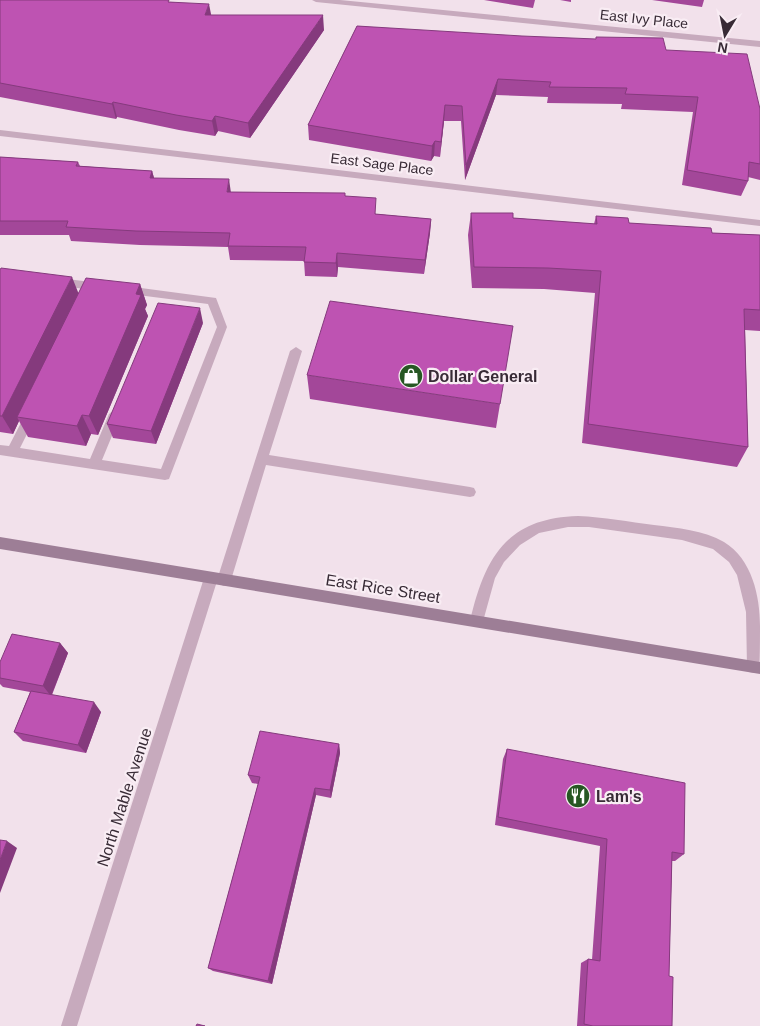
<svg xmlns="http://www.w3.org/2000/svg" width="760" height="1026" font-family="Helvetica,sans-serif">
	<style>
		.lines { fill: none; stroke-linecap: round; stroke-linejoin: round }
		.lane { fill: #c7aabd; fill-rule: evenodd }
		.street { fill: #c7aabd; fill-rule: evenodd }
		.secondary { fill: #9d7e96; fill-rule: evenodd }
		.wall { fill: #a34799 }
		.shaded-wall { fill: #853a7d }
		.building { fill: #be53b2; stroke: #853a7d }
		.labels { text-anchor: middle; stroke-width: 4.5; stroke-linejoin: round; paint-order: stroke }
		.far-street-label { font-size: 14px; fill: #382b36; stroke: #f9edf4 }
		.poi-label { font-size: 16px; font-weight: bold; fill: #382b36; stroke: #f9edf4; text-anchor: start }
		.street-label { font-size: 16px; fill: #382b36; stroke: #f9edf4 }
	</style>
	<rect width="100%" height="100%" fill="#f2e1eb"/>
	<g class="lines">
		<path class="lane" d="M59,278L99,283L104,287L99,291L55,285L54,282Z
			M126,286L216,298L227,327L169,479L165,480L0,455V445L9,446L27,411L31,409L37,414L20,448L90,459L109,414L115,409L121,414L102,460L161,469L217,327L208,304L122,293L121,290L122,287Z
			M296,347L302,351L269,455L470,487L474,488L476,492L474,496L470,497L266,465L231,580L229,584L224,586L219,584L217,580L290,351Z
			M578,516C604,517 629,522 654,525C677,528 704,530 724,542C752,559 760,596 760,626C760,640 760,658 759,672L754,673L749,672L747,667L746,612L737,575L729,562L713,549L682,540L589,527H568L539,533L520,545L504,562L495,578L482,625L477,627L472,625L470,621C485,557 507,518 578,516Z"/>
		<path class="street" d="M312,0H340L760,41V47L316,2Z
			M0,130L760,220V226L0,136Z
			M211,572L216,574L218,578L77,1026H61L204,578L206,574Z"/>
		<path class="secondary" d="M0,537L760,662V674L0,549Z"/>
	</g>
	<path class="wall" d="M0,0L173,2L211,15L324,30L250,138L218,131L215,136L179,130L117,117L116,119L0,97Z
		M484,0H535L533,8Z
		M560,0H571V2Z
		M652,0H704L702,7Z
		M357,26L666,50L760,109V180L748,177V181L741,196L682,185L693,112L621,109L622,104L547,103L548,97L496,95L465,180L461,121H444L440,157L434,156L431,161L309,140L308,125Z
		M0,157L78,162L80,166L152,171L154,178L231,192L346,196L376,214L431,219L430,233L424,274L338,267L337,277L305,276L304,261L230,260L228,247L140,245L71,241L69,235H0Z
		M471,213L513,218L594,224L596,216L629,223L712,233L760,235V331L745,330L748,447L737,467L582,443L595,293L544,289L472,288L468,235Z
		M0,270L78,293L140,284L147,305L145,309L148,316L98,435L91,434L86,446L28,437L19,421L13,434L0,432Z
		M203,323L156,444L113,438L107,424Z
		M307,375L500,404L496,428L310,399Z
		M60,643L68,653L52,695L101,712L86,753L23,741L14,732L30,692L3,687L0,684V662Z
		M339,744L340,753L331,798L316,795L272,984L213,971L208,968L258,784L252,783L248,775Z
		M507,749L684,854L675,861H672L669,976L672,1026H577L581,963L588,959L592,960L600,846L495,825L503,759Z"/>
	<path class="shaded-wall" d="M209,4L212,19L205,15Z
		M323,15L324,30L250,138L248,123Z
		M498,79L496,95L465,180L466,165Z
		M113,102L117,117L116,119L112,104Z
		M445,105L444,121L440,157L441,142Z
		M215,116L218,131L215,136L212,121Z
		M435,141L434,156L431,161L432,146Z
		M152,171L156,185L150,178Z
		M229,179L231,193L227,192Z
		M431,219L430,233L424,274L425,260Z
		M337,253L338,267L337,277L336,263Z
		M72,277L80,297L17,417L19,421L13,434L2,416Z
		M140,284L147,305L145,309L148,316L98,435L89,416Z
		M200,308L203,323L156,444L151,431Z
		M82,415L91,434L86,446L77,426Z
		M60,643L68,653L51,696L43,686Z
		M94,702L101,712L86,753L78,745Z
		M339,744L340,753L331,798L330,790Z
		M315,788L316,795L272,984L268,981Z
		M7,841L17,848L0,893V860Z"/>
	<path class="building" d="M0,0H169L168,2L209,4L205,15H323L248,123L215,116L212,121L176,115L113,102L112,104L0,83Z
		M357,26L522,36L596,39V37L663,38L666,50L747,54L760,109V164L749,162L748,181L687,170L698,97L625,94L627,88L549,87L551,82L498,79L466,165L462,106L445,105L441,142L435,141L432,146L308,125Z
		M0,157L78,162L76,166L152,171L150,178L229,179L227,192L345,193V196L376,198L375,214L431,219L425,260L337,253L336,263L304,262L306,247L228,246L230,233L136,231L66,227L68,221H0Z
		M471,213H513V218L597,224L596,216L628,218L629,223L711,228L712,233L760,235V310L744,309L748,447L588,424L601,271L548,268L474,267Z
		M1,268L72,277L2,416H0V270Z
		M86,278L140,284L136,294L141,295L89,416L82,415L77,426L17,417Z
		M330,301L513,326L500,404L307,375Z
		M158,303L200,308L151,431L107,424Z
		M12,634L60,643L43,686L0,678V662Z
		M31,691L94,702L78,745L14,732Z
		M260,731L339,744L330,790L315,788L268,981L208,968L260,777L248,775Z
		M507,749L685,783L684,854L672,852L669,976L673,977L672,1026H593L584,1024L588,959L600,961L607,839L498,817Z
		M0,840L7,841L0,860Z
		M197,1024L205,1026H196Z"/>
	<defs>
		<g id="shop-disc" transform="scale(1.25)"><circle r="9.5" fill="#265723" stroke="#f9edf4"/><path d="M-5-2.5h2.3a2.7 3.5 0 0 1 5.4 0H5L5.5 6h-11ZM-1.5-2.5h3a1.5 2.3 0 0 0-3 0Z" fill="#fff"/></g>
		<g id="restaurant-disc" transform="scale(1.25)"><circle r="9.5" fill="#265723" stroke="#f9edf4"/><path d="M-5-6h1v4h1v-4h1v4h1v-4h1v5L-1.5 .5V6h-2V.5L-5-1ZM5-6V6H3V1.5H1.5Q1.5-4 5-6Z" fill="#fff"/></g>
	</defs>
	<g fill-rule="evenodd">
		<use href="#shop-disc" x="411" y="376"/>
		<use href="#restaurant-disc" x="578" y="796"/>
	</g>
	<g class="labels">
		<g class="far-street-label">
			<text transform="translate(644 19) rotate(6)" y="5">East Ivy Place</text>
			<text transform="translate(382 164) rotate(7)" y="5">East Sage Place</text>
		</g>
		<g class="poi-label">
			<text x="428" y="382">Dollar General</text>
			<text x="596" y="802">Lam's</text>
		</g>
		<g class="street-label">
			<text transform="translate(383 588) rotate(9)" y="6">East Rice Street</text>
			<text transform="translate(124 797) rotate(-72)" y="6">North Mable Avenue</text>
		</g>
	</g>
	<g transform="translate(725 35) rotate(190)" stroke="#f9edf4" stroke-width="4" paint-order="stroke">
	<path d="M0-4L9 19L0 12L-9 19Z" fill="#382b36"/>
	<text y="-8" font-size="14" font-weight="bold" text-anchor="middle" fill="#382b36">N</text>
	</g>
</svg>
